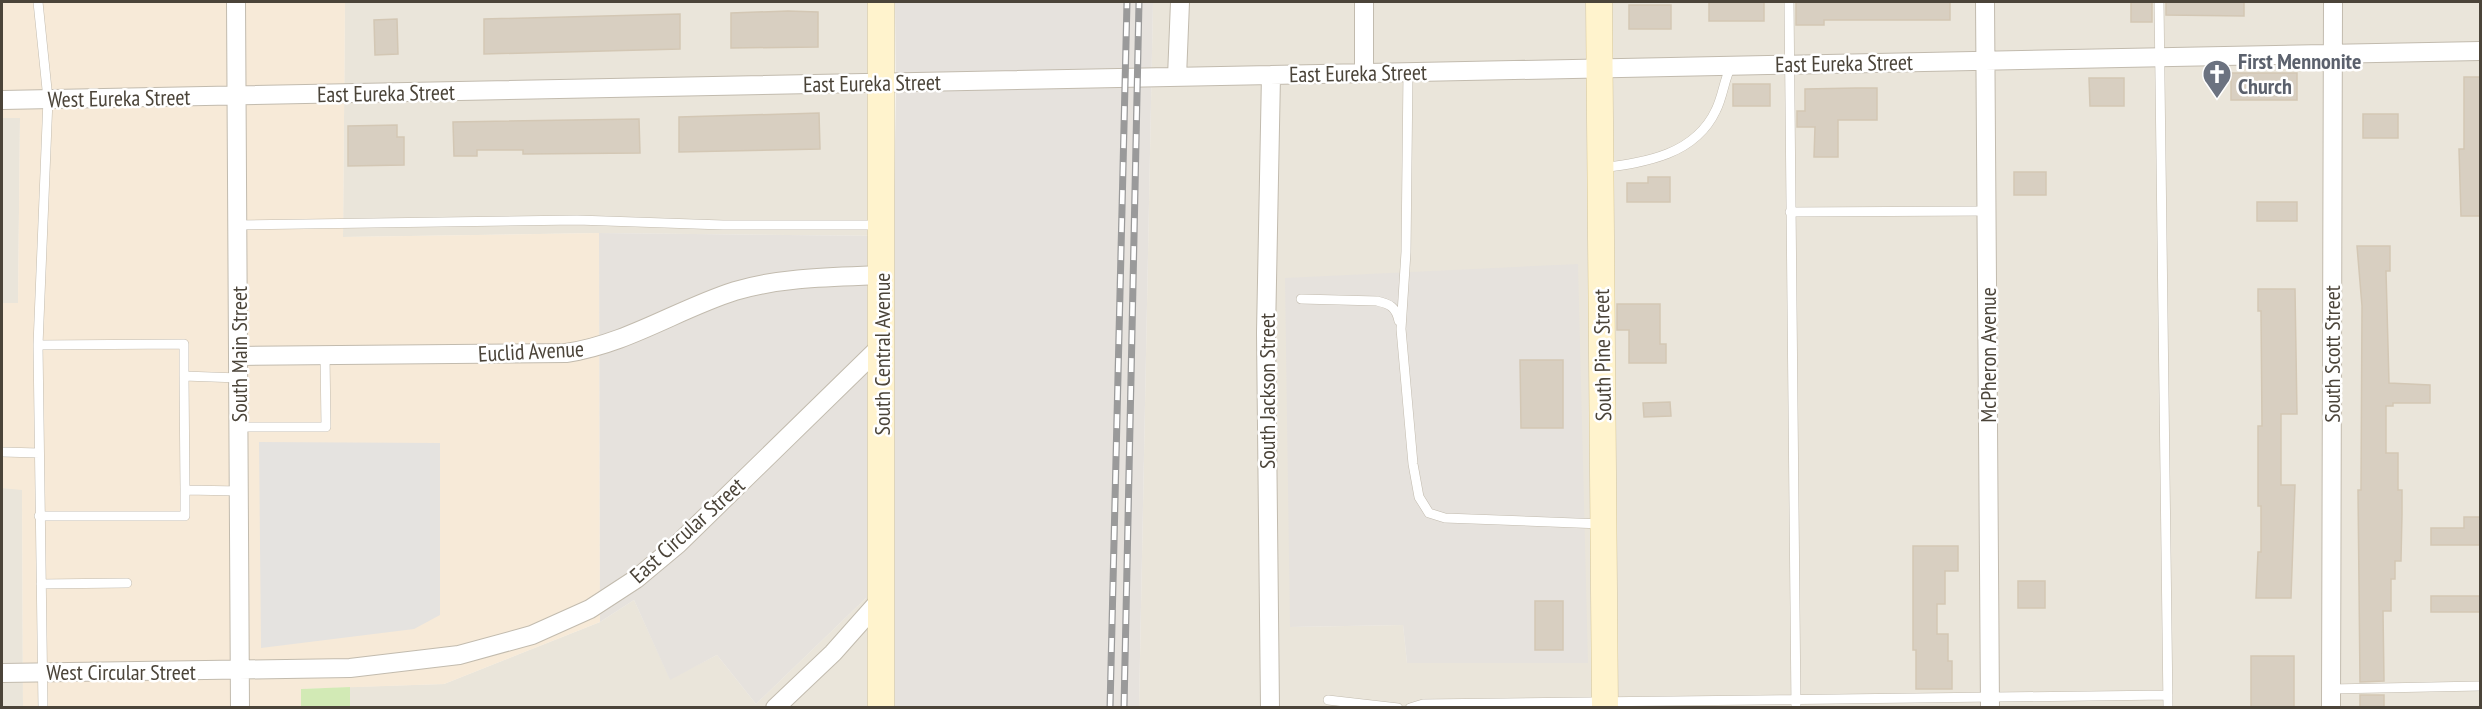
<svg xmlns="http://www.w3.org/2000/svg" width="2482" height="709" font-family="'PT Sans Narrow',sans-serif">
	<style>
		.residential { fill: #eae5da; fill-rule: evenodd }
		.commercial { fill: #f7ead8 }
		.industrial { fill: #e6e2dd }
		.green { fill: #d2eab5 }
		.parking { fill: #e5e3e0 }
		.building { fill: #d8cfc1; stroke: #d3c7b4; stroke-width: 1.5 }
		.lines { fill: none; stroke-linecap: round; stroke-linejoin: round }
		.lane-casing { stroke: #c2bbae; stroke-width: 10 }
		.street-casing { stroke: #c2bbae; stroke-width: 20 }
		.secondary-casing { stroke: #d6c79b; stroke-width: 27 }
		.lane { stroke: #fff; stroke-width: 9 }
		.street { stroke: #fff; stroke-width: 18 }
		.secondary { stroke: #fff3cd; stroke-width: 26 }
		.rail-casing { stroke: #9a9a9a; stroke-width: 7 }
		.rail { stroke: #fff; stroke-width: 4.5; stroke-dasharray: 14; stroke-linecap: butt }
		.labels { text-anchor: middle; stroke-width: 5; stroke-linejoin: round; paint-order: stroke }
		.worship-label { font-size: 22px; font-weight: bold; fill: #5b616d; stroke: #fff; text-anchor: start }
		.street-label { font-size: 22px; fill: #4b4439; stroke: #fff }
	</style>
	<rect width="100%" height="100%" fill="#f6f3ec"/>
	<path class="residential" d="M345,2H895L893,236L599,233L343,237Z
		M1153,2H2480V707L1139,708ZM1578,264L1407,663L1403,625L1290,627Z
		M2,118H20L18,303H2Z
		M2,488L22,489L23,707H2Z
		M867,597L870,707L350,708V687L444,684L600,622L634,600L670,679L717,655L756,704Z"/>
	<path class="commercial" d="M2,2H345L343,237L599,233L600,622L444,684L301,689V707H23L22,490L2,488V303H18L20,118H2Z"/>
	<path class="industrial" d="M895,2H1153L1139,707H870L866,598L756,704L717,655L670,680L634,600L600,622L599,233L893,236L896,95Z
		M1578,264L1588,663H1407L1403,625L1290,627L1285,278Z"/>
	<path class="green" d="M350,687V707H301V689Z"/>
	<path class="parking" d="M259,442L440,443V615L414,629L261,648Z"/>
	<path class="building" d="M1709,2H1764V21H1709Z
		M1796,2H1950V20H1824V25H1796Z
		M2131,2H2152V22H2131Z
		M2166,2H2244V16L2166,15Z
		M1629,5H1671V29H1629Z
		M788,11L818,12V47L731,48V13Z
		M680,14V49L484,54V19Z
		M397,19L398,54L375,55L374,20Z
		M2231,73H2297V100H2231Z
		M2464,77H2481V216H2461L2459,149H2464Z
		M2089,78H2124V106H2090Z
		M1733,84H1770V106H1733Z
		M1857,88H1877V120H1838V157H1814L1815,127H1797V111H1805V89Z
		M819,113L820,149L679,152V117Z
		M2363,114H2398V138H2363Z
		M639,119L640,153L523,154V150H477V156H454L453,122Z
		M397,125V137H404V165L348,166V126Z
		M2014,172H2046V195H2014Z
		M1648,177H1670V202H1627V183H1648Z
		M2257,202H2297V221H2257Z
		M2357,246H2390V271H2386L2389,383L2430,385V403H2393V406H2386V453H2398V490H2402V514L2401,561H2395V579H2391V611H2383L2384,681L2360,682L2358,490H2361L2362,306Z
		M2258,289H2295L2297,414H2281V485H2295L2291,598H2256L2258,552H2261V506H2258V426H2262L2261,311H2258Z
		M1617,304H1660V344H1666V363H1629V330H1617Z
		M1520,360H1563V428H1521Z
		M1670,402L1671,416L1644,417L1643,403Z
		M2464,517H2481V545H2431V528H2464Z
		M1913,546H1958V571H1945V604H1937V634H1948V661H1952V689H1916V650H1913Z
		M2018,581H2045V608H2018Z
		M2431,596H2481V612H2431Z
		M1535,601H1563V650H1535Z
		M2251,656H2294V708H2251Z
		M2360,695H2384V708H2360Z"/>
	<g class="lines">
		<g class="lane-casing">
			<path id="lane" d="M38,2L48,99L38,345L43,708
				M1789,2L1796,708
				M2159,2L2168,708
				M1408,72L1406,252L1401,329L1413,464L1419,497L1429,513L1445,518L1602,524
				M1602,168C1646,162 1695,155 1716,110C1723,96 1724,80 1731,66
				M1790,212L1987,211
				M237,225L577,220L723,225H880
				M1301,299L1377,301C1390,304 1396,307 1399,321
				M38,345L184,344V376
				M239,378L184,376L185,490L240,491
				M239,427H326L325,355
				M2,452L39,453
				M39,516H185V490
				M41,584L127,583
				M2331,689L2480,686
				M1328,700L1398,708
				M1410,708L1423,704L2168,695"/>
		</g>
		<g class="street-casing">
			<path id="street" d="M236,2L240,708
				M1985,2L1990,708
				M1364,73V2
				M1177,77L1180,2
				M2,100L2480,51
				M239,356L566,353C627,344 678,309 735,291C782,277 833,277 882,275
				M2,673L350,668L459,655L532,635L590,609L636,579L678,544L882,345
				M775,708L833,653L881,599
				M1270,708L1266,333L1271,75
				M2331,708L2333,2"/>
		</g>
		<g class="secondary-casing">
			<path id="secondary" d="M881,2V708
				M1599,2L1605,708"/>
		</g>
		<use href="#lane" class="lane"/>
		<use href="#street" class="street"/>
		<use href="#secondary" class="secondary"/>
		<g class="rail-casing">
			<path id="rail" d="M1110,708L1127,2
				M1124,708L1139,2"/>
		</g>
		<use href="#rail" class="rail"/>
	</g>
	<defs>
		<g id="church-pin" transform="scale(1.5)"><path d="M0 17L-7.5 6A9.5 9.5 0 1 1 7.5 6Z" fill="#6b7280" stroke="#fff"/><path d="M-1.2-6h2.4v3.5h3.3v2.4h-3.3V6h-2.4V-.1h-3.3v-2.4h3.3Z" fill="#fff"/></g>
	</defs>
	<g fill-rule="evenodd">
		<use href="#church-pin" x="2217" y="74"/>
	</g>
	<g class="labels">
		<g class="worship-label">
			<text x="2238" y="69">First Mennonite<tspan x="2238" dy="25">Church</tspan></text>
		</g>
		<g class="street-label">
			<text transform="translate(1844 63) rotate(-1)" y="8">East Eureka Street</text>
			<text transform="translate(1358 73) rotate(-1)" y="8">East Eureka Street</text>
			<text transform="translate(872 83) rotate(-1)" y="8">East Eureka Street</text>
			<text transform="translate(386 93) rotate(-1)" y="8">East Eureka Street</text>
			<text transform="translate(119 98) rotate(-1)" y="8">West Eureka Street</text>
			<text transform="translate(531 351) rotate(-3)" y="8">Euclid Avenue</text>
			<text transform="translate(239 354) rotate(-90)" y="8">South Main Street</text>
			<text transform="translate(882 354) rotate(-90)" y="8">South Central Avenue</text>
			<text transform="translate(2332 354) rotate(-90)" y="8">South Scott Street</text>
			<text transform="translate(1602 355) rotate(-91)" y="8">South Pine Street</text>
			<text transform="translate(1988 355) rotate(-90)" y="8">McPheron Avenue</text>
			<text transform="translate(1267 391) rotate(-90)" y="8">South Jackson Street</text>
			<text transform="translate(687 530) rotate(-42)" y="8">East Circular Street</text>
			<text x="121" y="680">West Circular Street</text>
		</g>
	</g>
	<rect width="2482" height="709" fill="none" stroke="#4b4439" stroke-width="6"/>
</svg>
